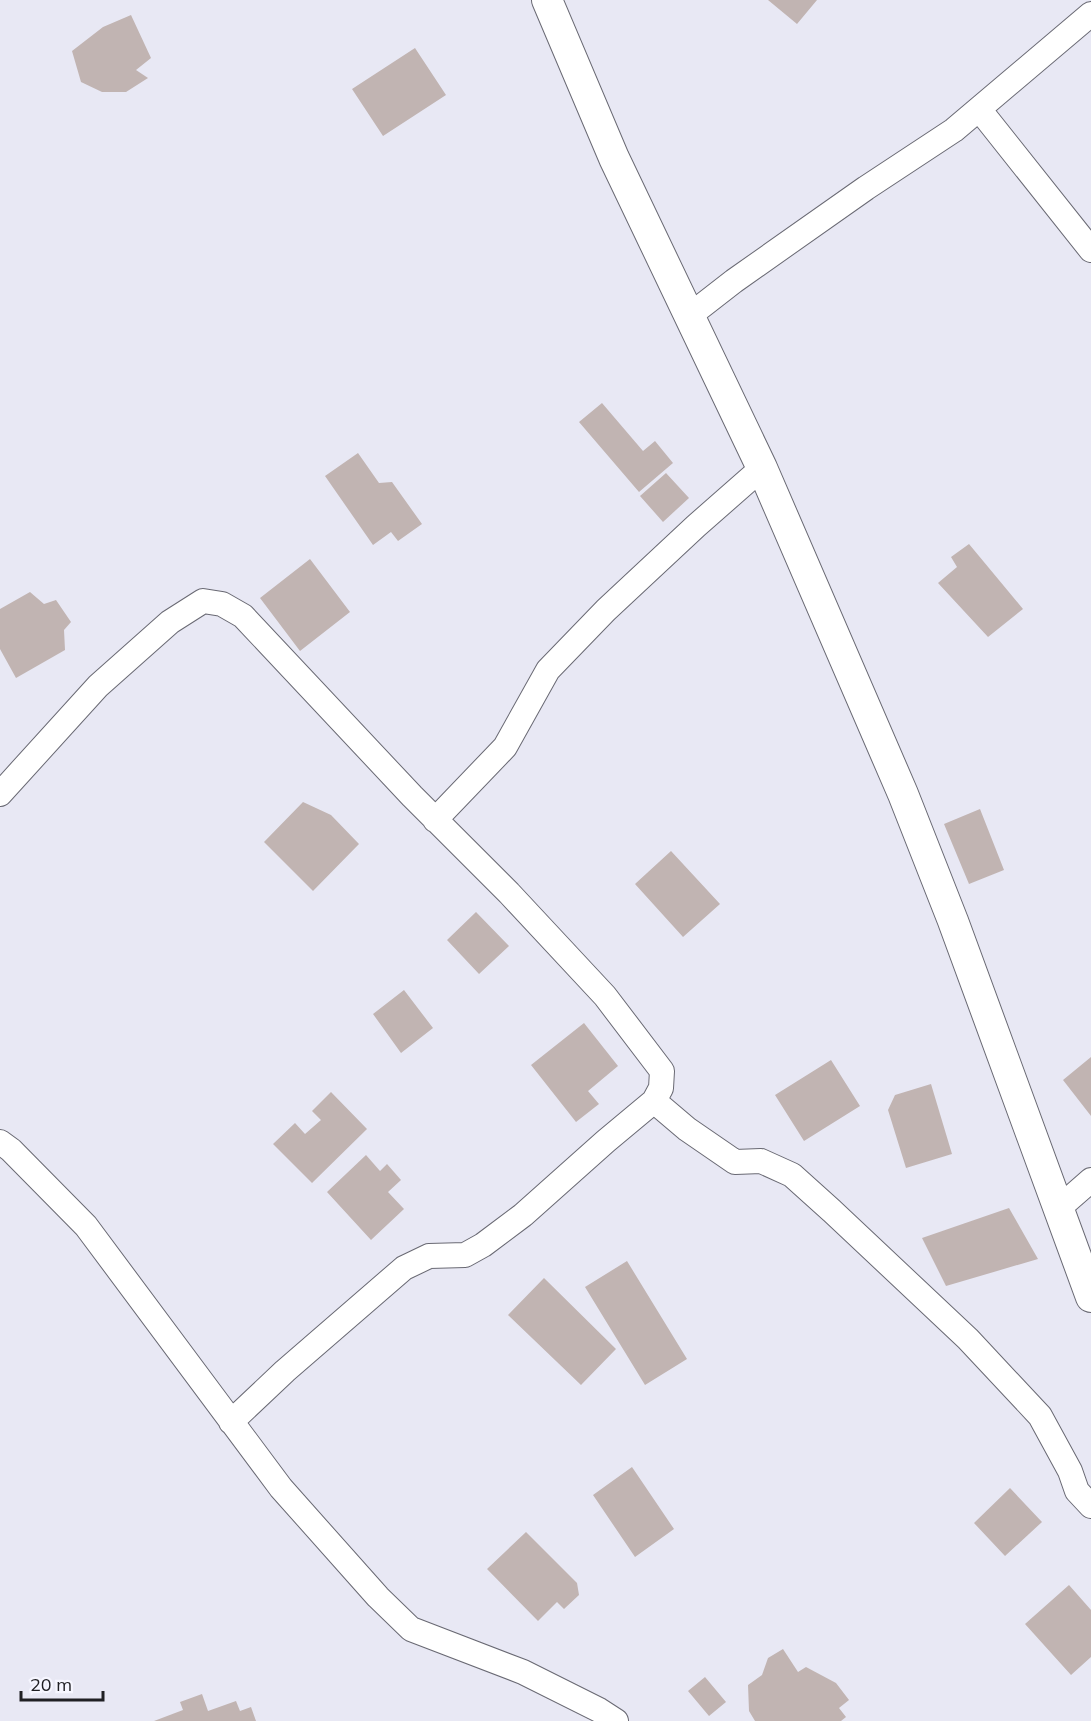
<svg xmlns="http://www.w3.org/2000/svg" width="1091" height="1721" font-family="Mulish,sans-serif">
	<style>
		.building { fill: #c1b4b2 }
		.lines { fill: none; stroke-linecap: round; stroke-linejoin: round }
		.minor-casing { stroke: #696973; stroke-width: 26 }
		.tertiary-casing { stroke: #696973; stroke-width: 32 }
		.minor { stroke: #fff; stroke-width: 24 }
		.tertiary { stroke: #fff; stroke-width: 30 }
	</style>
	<rect width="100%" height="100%" fill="#e8e8f4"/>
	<path class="building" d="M768,0H817L797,24Z
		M131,15L151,58L136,70L148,78L126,92H102L81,82L72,51L103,27Z
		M415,48L446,95L383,136L352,89Z
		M602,403L643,451L655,441L673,463L639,492L579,422Z
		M358,453L379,483L392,482L422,524L398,541L391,532L373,545L325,476Z
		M666,473L689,498L663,522L640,496Z
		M969,544L1023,609L988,637L938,583L957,567L951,557Z
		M310,559L350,612L300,651L260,598Z
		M30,592L44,604L56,600L71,622L64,630L65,650L16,678L0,649V609Z
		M303,802L331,815L359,844L313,891L264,842Z
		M980,809L1004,870L969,884L944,824Z
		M671,851L720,904L683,937L635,884Z
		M476,912L509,946L479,974L447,940Z
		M404,990L433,1028L401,1053L373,1014Z
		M584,1023L618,1066L588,1091L599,1104L576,1122L531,1065Z
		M1091,1057V1116L1063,1080Z
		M831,1060L860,1106L804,1141L775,1095Z
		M931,1084L952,1154L906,1168L888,1110L895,1095Z
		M331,1092L367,1129L312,1183L273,1144L295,1123L305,1134L321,1120L312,1111Z
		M366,1155L380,1171L387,1164L401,1180L388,1192L404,1209L371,1240L327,1192Z
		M1009,1208L1038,1259L946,1286L922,1238Z
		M627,1261L687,1359L645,1385L585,1287Z
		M544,1278L616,1349L581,1385L508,1315Z
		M632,1467L674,1529L635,1557L593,1495Z
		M1010,1488L1042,1522L1005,1556L974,1523Z
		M526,1532L577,1583L579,1595L564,1609L557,1602L538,1621L487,1569Z
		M1069,1585L1091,1610V1657L1071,1675L1025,1624Z
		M783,1649L798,1672L806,1667L836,1683L849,1700L839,1708L846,1717L841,1721H755L749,1711L748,1685L762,1675L768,1658Z
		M705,1677L726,1702L709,1716L688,1691Z
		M202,1694L208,1711L236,1701L240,1711L251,1707L256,1721H154L183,1710L180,1702Z"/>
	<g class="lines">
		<g class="minor-casing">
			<path id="minor" d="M979,109L1091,250
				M689,316L734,281L866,188L954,130L1091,14
				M0,794L98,686L170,622L203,601L222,604L243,616L412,796L509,893L605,996L662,1071L661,1088L654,1101L606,1141L523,1215L483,1245L465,1255L429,1256L404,1268L285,1371L231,1422
				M435,820L505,747L548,670L606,610L696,526L762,468
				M654,1101L687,1129L735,1162L761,1161L792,1175L832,1211L968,1339L1040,1416L1070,1471L1077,1491L1091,1506
				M0,1142L11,1150L86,1226L281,1488L378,1597L411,1629L523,1672L599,1710L616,1721
				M1059,1208L1091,1180"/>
		</g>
		<g class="tertiary-casing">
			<path id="tertiary" d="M547,0L614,158L762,468L903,794L953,921L1091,1297"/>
		</g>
		<use href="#minor" class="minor"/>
		<use href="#tertiary" class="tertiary"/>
	</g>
	<path d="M21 1691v9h82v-9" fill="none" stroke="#1f1f23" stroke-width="3"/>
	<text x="30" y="1691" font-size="18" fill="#1f1f23" stroke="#f6f6ff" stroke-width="4.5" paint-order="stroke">20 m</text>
</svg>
